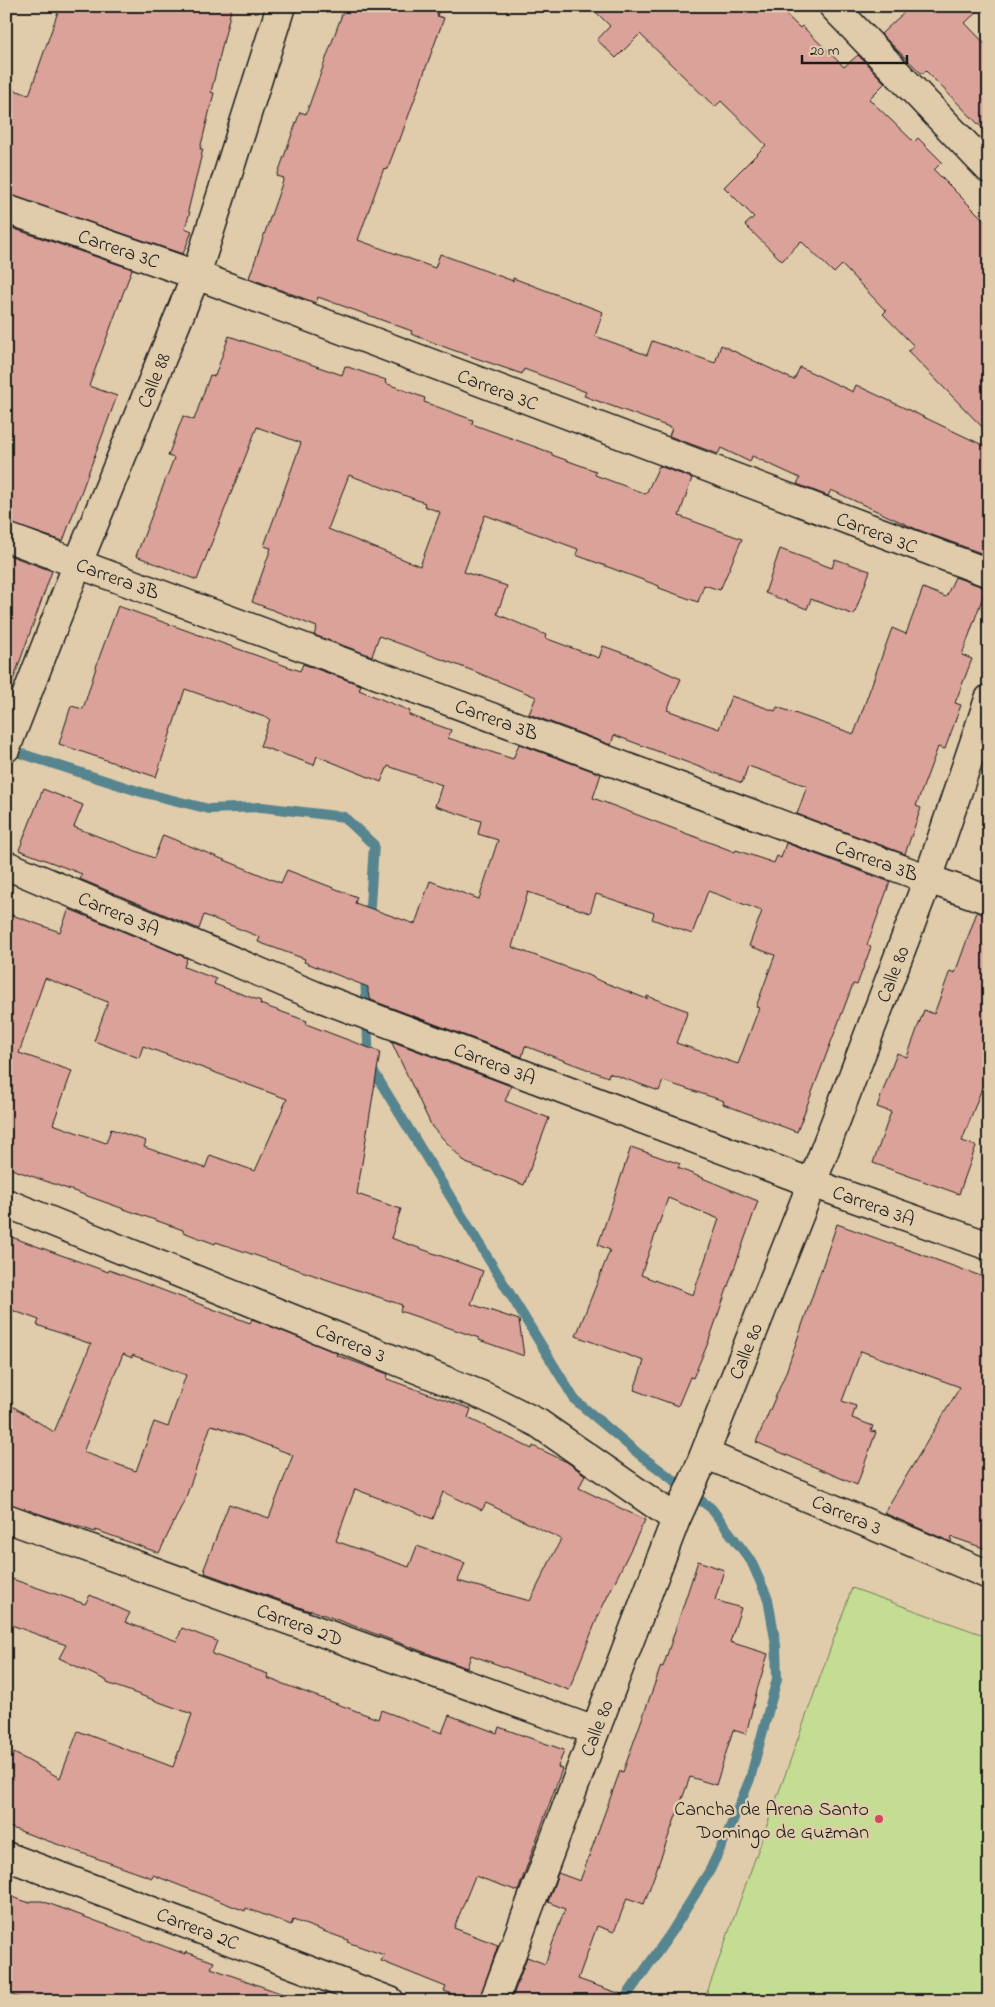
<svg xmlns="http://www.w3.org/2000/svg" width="995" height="2007" font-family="'Indie Flower',sans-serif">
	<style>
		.green { fill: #c4dd93; stroke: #707c58 }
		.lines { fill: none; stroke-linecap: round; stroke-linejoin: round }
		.stream { stroke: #57858f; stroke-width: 10 }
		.building { fill: #dba29a; stroke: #1c1c1c; fill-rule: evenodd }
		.street-casing { stroke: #1c1c1c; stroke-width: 31 }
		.street { stroke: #e0ccab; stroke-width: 28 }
		.poi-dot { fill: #d1495b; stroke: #e0ccab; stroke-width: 2 }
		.labels { text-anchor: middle; stroke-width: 5; stroke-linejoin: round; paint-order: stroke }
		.street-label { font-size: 20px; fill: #1c1c1c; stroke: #e0ccab }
		.poi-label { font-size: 20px; fill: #1c1c1c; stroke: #e0ccab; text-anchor: end }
	</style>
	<rect width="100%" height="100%" fill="#e0ccab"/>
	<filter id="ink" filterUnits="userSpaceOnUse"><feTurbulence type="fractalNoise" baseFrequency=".02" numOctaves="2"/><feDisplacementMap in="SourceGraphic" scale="10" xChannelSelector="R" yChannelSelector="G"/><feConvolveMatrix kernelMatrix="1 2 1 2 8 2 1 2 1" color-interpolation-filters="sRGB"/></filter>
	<g filter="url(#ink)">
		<path class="green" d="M852,1588L989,1637V2001H704Z"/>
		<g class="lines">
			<path class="stream" d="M7,749L141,792L209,809L262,807L344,817L374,845L369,920
				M365,974L369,1064L575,1400L640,1455L711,1508L751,1561L768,1599L776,1645L777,1679L750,1779L729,1830L710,1870L671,1933L623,2001"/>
		</g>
		<path class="building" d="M60,6H232L211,92L214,93L200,149H203L188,211L190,212L185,228L192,231L183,254L6,194V87L29,95Z
			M345,6H440L437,16L444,18L399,142L398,141L387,170L384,168L358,240L435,268L440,254L513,281V278L603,312L595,336L647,355L652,341L715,363L721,345L794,380L800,367L853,392L856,385L989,448V556L916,529L831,490L828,496L797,484L800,478L752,456L750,462L721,448L718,454L669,436L672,428L584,396L586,392L524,369L522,374L450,349L411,334L412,331L318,297L316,303L249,278L284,178L277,176L300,112L306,114Z
			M590,6H777L800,28L802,26L844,67L858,55L885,83L869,99L914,142L918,138L942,162L934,170L989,225V434L908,351L914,346L883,314L886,311L842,265L834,273L801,241L782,261L745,225L754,217L724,187L766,145L721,101L715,107L640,34L616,58L597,40L610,26Z
			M911,6H983L965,23L989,48V135L926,71L922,74L881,34Z
			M6,226L132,269L89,386L117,396L63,541L6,522Z
			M229,336L342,375L345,366L386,380L385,383L425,398L424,402L473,420L472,424L552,453V455L596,471L595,475L646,494L659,466L692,478L679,516L742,539L720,590L704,585L698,602L659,588V586L576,555L578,549L485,515L464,572L507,586L497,614L546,635L545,638L599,658L603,646L634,657V658L681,679L667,710L719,729L731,696L775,711L777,707L854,734L892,628L906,634L923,588L946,597L955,577L986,588L962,655L972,659L955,703L961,705L945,749L938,747L916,806L921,808L905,854L797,814L807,786L748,766L742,783L614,735L611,745L529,714L536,697L476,672L379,636L372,656L314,635L317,627L252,602L271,548L264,546L301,443L257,427L197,580L136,556L174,458L168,456L183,416L194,420L210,375L215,376ZM349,475L425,503L424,506L440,512L420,566L328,529Z
			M780,549L832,568L835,559L870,571L854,615L811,599L807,609L765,593Z
			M6,554L52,571L10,689L6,688Z
			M118,606L300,671L303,664L361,685L359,690L410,711L409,715L451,730L448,738L513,759L519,744L601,774L593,798L735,852L736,850L774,863L777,856L781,858L786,843L890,882L867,945L871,947L857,985L853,984L797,1132L723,1104L724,1101L663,1081L659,1091L609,1073L608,1077L525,1046L522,1057L371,1000L368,993V987L304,962L305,959L258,942L260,937L204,915L199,929L80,879L82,874L19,850L43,789L83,805L74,827L154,858L163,835L281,883L287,870L357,897L355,903L415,924L430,881L479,899L498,840L478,834L481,821L435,806L442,785L388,766L381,782L317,756L314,765L260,746L270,719L185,689L156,777L59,744L71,706L83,709L99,658ZM708,891L762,911L749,946L775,955L756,1007L759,1008L738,1064L676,1043L688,1011L647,996V999L593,978V977L512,947L528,892L590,913L596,894L654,913L652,919L692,934Z
			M69,909L187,958L184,967L216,979L214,984L261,1001L260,1004L307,1021L306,1024L380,1052L357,1194L401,1209L391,1238L483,1271L471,1304L519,1320L524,1356L479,1340V1338L400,1311L402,1305L216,1242L215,1244L183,1232V1230L6,1167V932L12,915L60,932ZM45,978L108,1002L94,1041L139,1058L143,1046L287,1099L255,1171L210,1155L205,1168L144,1147L146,1141L111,1129L106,1143L53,1124L72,1071L19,1053Z
			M977,912L989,915V1069L962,1141L976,1146L959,1194L873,1163L891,1112L877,1107L897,1053L907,1057L924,1010L934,1014L950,971L955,973Z
			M391,1041L511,1086L505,1101L549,1118L524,1185L466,1163L432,1127Z
			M631,1147L680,1164L678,1168L758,1201L708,1343L693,1378L690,1377L678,1406L634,1390L644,1361L576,1336L610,1250L598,1245ZM668,1198L719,1219L693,1295L641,1275Z
			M837,1224L989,1279V1550L952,1537L951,1542L884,1513L960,1387L861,1351L842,1401L856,1406L852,1418L873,1426L871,1431L876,1432L857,1485L756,1442L785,1375Z
			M6,1235L108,1272L109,1270L250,1323L252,1319L337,1353L336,1355L388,1374L387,1379L471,1409L468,1418L532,1449L533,1446L567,1462L585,1475L579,1488L645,1520L598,1616L569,1690L471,1655L467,1668L459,1665L311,1610L310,1611L205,1573L206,1570L204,1569L229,1504L269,1518L293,1455L219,1427L211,1425L186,1497L159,1553L96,1530L95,1532L6,1503V1402L54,1432L91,1344L37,1325L39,1320L6,1308ZM123,1354L132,1358V1355L186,1375L168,1427L154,1422L136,1471L83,1452ZM355,1489L433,1519L443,1492L482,1510L486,1503L561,1539L530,1601L458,1581L465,1563L417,1546L409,1567L336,1541Z
			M698,1561L724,1570L715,1600L741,1608L730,1642L768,1654L757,1690L746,1734L733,1730L716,1785L690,1777L644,1904L627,1898L614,1932L597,1926L578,1979L629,1997L628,2001H511L527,1957L545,1964L565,1909L548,1902L558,1873L580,1881L620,1771L623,1772L661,1666L663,1667Z
			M6,1577L85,1604L90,1595L130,1613L125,1622L177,1641L182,1628L217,1641L212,1654L268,1674L267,1678L378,1719L381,1710L442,1733L449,1715L497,1733L499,1727L564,1750L558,1767L562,1769L518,1891L475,1876L454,1928L498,1945L479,2001H470L444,1991L446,1987L381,1961L384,1955L347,1942L348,1940L293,1920L291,1925L246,1908L245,1911L153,1875L152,1878L6,1826V1769L14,1753L60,1778L78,1731L173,1767L192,1714L107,1683V1681L59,1658L66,1645L6,1623Z
			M6,1895L30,1903V1901H42L185,1954L186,1952L214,1962L211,1968L291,1997L290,2001H29L6,1993Z"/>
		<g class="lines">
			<g class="street-casing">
				<path id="street" d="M833,6L989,169
					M6,209L196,275L989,573
					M6,537L928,879L989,900
					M6,748L78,563L196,275L281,6
					M6,865L316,996L812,1183L989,1246
					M6,1203L486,1397L538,1423L676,1519
					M705,1454L989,1575
					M6,1518L595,1731
					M6,1856L390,2001
					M494,2001L595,1731L676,1519L697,1473L812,1183L928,879L989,699"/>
			</g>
			<use href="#street" class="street"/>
		</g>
	</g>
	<circle class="poi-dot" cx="879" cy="1819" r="5"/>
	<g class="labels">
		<g class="street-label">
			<text transform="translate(119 248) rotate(19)" y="7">Carrera 3C</text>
			<text transform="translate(153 380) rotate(-68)" y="7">Calle 88</text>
			<text transform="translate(498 389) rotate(21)" y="7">Carrera 3C</text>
			<text transform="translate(877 532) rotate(21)" y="7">Carrera 3C</text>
			<text transform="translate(118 578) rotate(20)" y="7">Carrera 3B</text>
			<text transform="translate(497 719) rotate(20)" y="7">Carrera 3B</text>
			<text transform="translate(877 860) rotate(20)" y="7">Carrera 3B</text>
			<text transform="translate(119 913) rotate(23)" y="7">Carrera 3A</text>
			<text transform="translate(892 974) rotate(-69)" y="7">Calle 80</text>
			<text transform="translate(495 1063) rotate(21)" y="7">Carrera 3A</text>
			<text transform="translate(874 1205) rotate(20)" y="7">Carrera 3A</text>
			<text transform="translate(351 1342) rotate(22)" y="7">Carrera 3</text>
			<text transform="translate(745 1351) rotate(-68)" y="7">Calle 80</text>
			<text transform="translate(847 1514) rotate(23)" y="7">Carrera 3</text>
			<text transform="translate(300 1624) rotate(20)" y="7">Carrera 2D</text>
			<text transform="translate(596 1728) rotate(-69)" y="7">Calle 80</text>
			<text transform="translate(198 1928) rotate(21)" y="7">Carrera 2C</text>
		</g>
		<g class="poi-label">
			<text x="869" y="1815">Cancha de Arena Santo<tspan x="869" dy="23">Domingo de Guzman</tspan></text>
		</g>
	</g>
	<rect width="995" height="2007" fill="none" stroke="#e0ccab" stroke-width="25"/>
	<rect x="12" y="12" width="970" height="1982" fill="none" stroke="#1c1c1c" stroke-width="2" filter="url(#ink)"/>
	<path d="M802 55v8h105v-8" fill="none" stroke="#1c1c1c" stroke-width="2.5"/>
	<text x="810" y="55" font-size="15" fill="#1c1c1c" stroke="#e0ccab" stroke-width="4" paint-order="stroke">20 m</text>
</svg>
